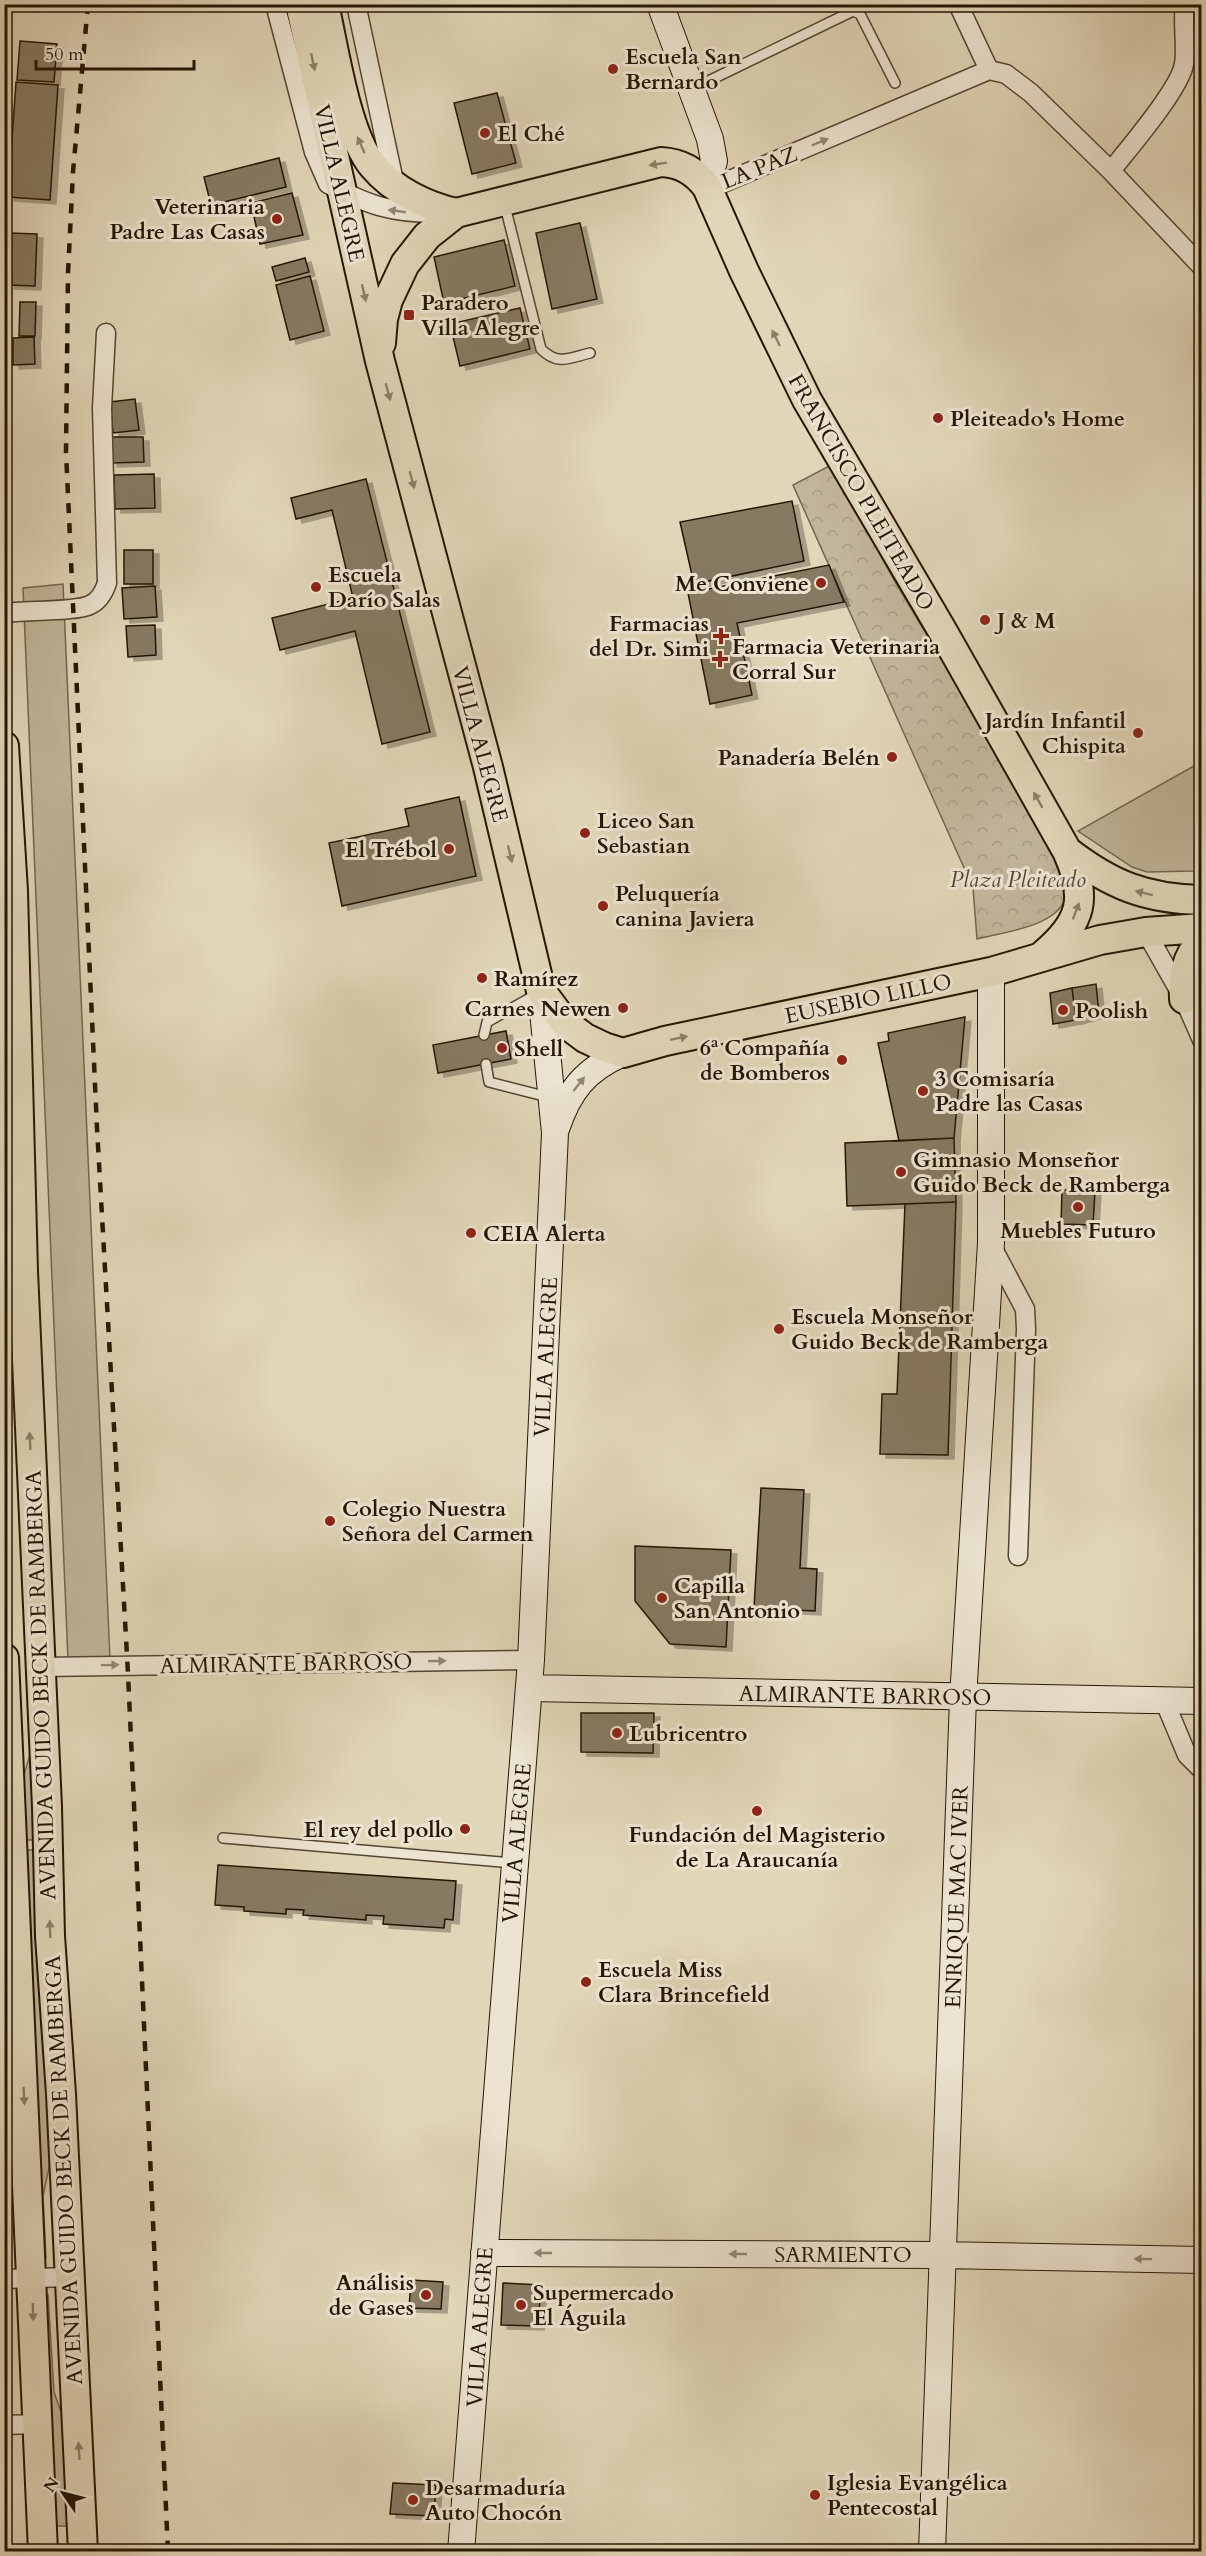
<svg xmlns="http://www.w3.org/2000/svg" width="1206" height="2556" font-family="Cardo,serif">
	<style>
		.green { fill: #c1b59a; stroke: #736650; stroke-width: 1.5 }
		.park { fill: url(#park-crowns); stroke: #736650; stroke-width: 1.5 }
		.building { fill: #877a62; stroke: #251605; stroke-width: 1.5; filter: url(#shadow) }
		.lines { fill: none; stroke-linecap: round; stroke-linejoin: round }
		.lane-casing { stroke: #544632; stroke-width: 12 }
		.street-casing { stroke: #544632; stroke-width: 21 }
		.secondary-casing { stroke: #251605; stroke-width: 28 }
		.primary-casing { stroke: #251605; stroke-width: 32 }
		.lane { stroke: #ece4d1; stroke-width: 9 }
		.street { stroke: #ece4d1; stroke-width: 18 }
		.secondary { stroke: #ece4d1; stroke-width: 26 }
		.primary { stroke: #e1d6b8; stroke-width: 28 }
		.rail { stroke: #251605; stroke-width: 4.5; stroke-dasharray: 10 10; stroke-linecap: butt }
		.oneway { fill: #8c8067 }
		.oneway2 { fill: #928775 }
		.poi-dot { fill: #8f2418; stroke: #ece4d1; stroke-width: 2 }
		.labels { text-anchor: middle; stroke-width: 6; stroke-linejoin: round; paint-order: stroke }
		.poi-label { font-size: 22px; font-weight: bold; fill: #251605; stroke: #ece4d1; text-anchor: start }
		.street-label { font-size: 22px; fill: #251605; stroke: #ece4d1 }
		.park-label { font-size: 22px; font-style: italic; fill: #544632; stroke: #ece4d1 }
	</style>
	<defs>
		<pattern id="park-crowns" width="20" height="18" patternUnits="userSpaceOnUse" patternTransform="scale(1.5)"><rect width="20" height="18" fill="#c1b59a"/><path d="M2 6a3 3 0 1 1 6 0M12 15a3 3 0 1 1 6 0" fill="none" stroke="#a69b83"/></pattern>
		<filter id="shadow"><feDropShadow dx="6" dy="4" stdDeviation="0" flood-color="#0004"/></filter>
	</defs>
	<rect width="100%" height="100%" fill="#e1d6b8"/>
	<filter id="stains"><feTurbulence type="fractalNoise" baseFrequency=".00333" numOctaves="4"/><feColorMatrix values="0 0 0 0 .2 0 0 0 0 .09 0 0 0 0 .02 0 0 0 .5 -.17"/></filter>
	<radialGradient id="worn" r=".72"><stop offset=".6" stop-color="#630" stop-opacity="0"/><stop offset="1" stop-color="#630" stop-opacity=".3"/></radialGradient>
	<path class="green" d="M63,584L110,1660H68L23,588Z
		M1201,762V867L1194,871L1147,872L1132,867L1078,831Z
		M28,1698L35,1840H24L22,1781L30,1755Z
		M24,1850H36L50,2163L43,2196L46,2258H41Z
		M43,2295H48L54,2392L64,2420L70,2526H53Z"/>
	<path class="park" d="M831,465L894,580L1061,860C1062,870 1066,882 1066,892C1065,926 1003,932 977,939L973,888L793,485Z"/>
	<path class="building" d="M20,41L57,44L54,82L17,80Z
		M16,82L58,85L50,200L8,197Z
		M497,93L516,163L472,174L454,103Z
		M279,158L286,187L211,205L204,177Z
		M292,193L303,235L260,244L251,203Z
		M580,223L597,299L552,309L536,233Z
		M10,233L37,234L35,286L8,285Z
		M504,240L515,286L444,303L434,257Z
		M305,258L309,272L276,281L272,267Z
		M310,276L324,331L290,340L276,285Z
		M20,302H36L35,336H19Z
		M520,308L530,349L460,366L450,324Z
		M34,337L35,364L13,365V338Z
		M135,399L139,430L113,433L110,402Z
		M111,437H143L144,462L111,463Z
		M154,474L155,508L115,509L114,475Z
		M366,479L430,732L382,744L355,631L280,650L272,618L353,598L332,510L296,519L291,498Z
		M792,501L804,561L694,584L680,522Z
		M124,550H153V584H124Z
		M829,565L844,602L737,623L752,695L710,704L688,593Z
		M155,586L157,617L124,619L122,588Z
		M155,625L156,655L128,657L126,626Z
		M459,797L476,876L342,906L329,843L409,826L405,809Z
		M1096,984L1099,1014L1076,1020L1072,988Z
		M1072,988L1076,1020L1053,1024L1050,993Z
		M965,1017L954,1138L899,1141L878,1043L889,1041L888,1033Z
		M506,1031L511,1059L438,1073L433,1045Z
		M954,1138L956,1202L847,1206L845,1143Z
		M1062,1190L1095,1191L1093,1225L1061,1224Z
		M956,1202L948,1455L880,1454L882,1394H897L905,1204Z
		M761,1488L804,1490L800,1568L817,1569L815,1611L754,1608Z
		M635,1546L731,1550L726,1647L670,1644L635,1601Z
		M581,1713H654L653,1753L581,1752Z
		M218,1865L456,1881L453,1920L445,1919L444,1928L383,1924L384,1916L366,1915V1920L303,1915L304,1910L286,1909V1914L244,1911V1907L215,1905Z
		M411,2280L443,2282L441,2309L409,2308Z
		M503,2283L541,2285L538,2326L501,2325Z
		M393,2483L436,2485L434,2516L390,2514Z"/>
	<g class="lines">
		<g class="lane-casing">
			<path id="lane" d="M694,88L853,11L860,14L895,83
				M505,206L541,349C558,366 569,358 590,353
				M484,1035L487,1022L539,993
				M486,1064L489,1082L548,1097
				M223,1838L512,1863"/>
		</g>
		<g class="street-casing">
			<path id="street" d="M275,4L314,152L328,184C368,205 391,213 436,213
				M356,4L395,186
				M958,4L989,70L1006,74L1031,93L1111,171L1202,267
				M1111,171C1128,149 1180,89 1184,64C1187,45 1182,25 1185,4
				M707,187L723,183L989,70
				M4,613C24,610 76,612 90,605C99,601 104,592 107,583L102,408L106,333
				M1146,932L1184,999L1202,1040
				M991,1245L1025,1309L1026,1329L1018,1556
				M41,1667L531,1660
				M1164,1700L1187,1755L1202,1770
				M4,2279L69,2277
				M4,2425L37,2424"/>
		</g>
		<g class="secondary-casing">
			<path id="secondary" d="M660,4L710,139L714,161L707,187
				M556,1129C569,1090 585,1070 623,1053
				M529,1688L1202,1701
				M484,2253L943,2255L1202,2260
				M461,2552L531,1660L555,1133L541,991
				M932,2552L963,1698L991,1243V972"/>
		</g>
		<g class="primary-casing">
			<path id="primary" d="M300,4L380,361L488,767L541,991L565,1023L585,1038L604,1047L623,1053L665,1041L991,972L1100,940L1146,932L1202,928
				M324,4C334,48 346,134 373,166C394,191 426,206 456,213
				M381,343L383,319L388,300L405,264L427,236L456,213L661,162C681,163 695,171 707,187L744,271L807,400L942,630L1067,851C1088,897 1083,922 1043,955
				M4,746L13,891L23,1271L47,1807L50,1936L61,2094L83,2552
				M1067,851C1111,885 1146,899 1202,900
				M1184,999C1183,976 1185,958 1202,941
				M4,1658L43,2552"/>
		</g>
		<use href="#lane" class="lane"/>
		<use href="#street" class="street"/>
		<use href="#secondary" class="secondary"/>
		<use href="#primary" class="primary"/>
		<path class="rail" d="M88,4L73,172L68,273L66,452L97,1128L128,1673L168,2552"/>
	</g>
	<defs><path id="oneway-solid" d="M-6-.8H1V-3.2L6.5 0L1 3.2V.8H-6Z" transform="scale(1.5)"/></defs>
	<g class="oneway">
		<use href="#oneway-solid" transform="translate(313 62) rotate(78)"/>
		<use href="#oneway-solid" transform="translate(361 145) rotate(-114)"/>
		<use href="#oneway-solid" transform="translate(658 164) rotate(171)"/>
		<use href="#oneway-solid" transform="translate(364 293) rotate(77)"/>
		<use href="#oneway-solid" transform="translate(776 338) rotate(-116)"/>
		<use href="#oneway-solid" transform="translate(388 392) rotate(75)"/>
		<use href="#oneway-solid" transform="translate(412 480) rotate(75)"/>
		<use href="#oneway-solid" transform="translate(1038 800) rotate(-120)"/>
		<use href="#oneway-solid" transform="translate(510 854) rotate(76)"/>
		<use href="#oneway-solid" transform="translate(1144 893) rotate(-166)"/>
		<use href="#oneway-solid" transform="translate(1076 911) rotate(-69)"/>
		<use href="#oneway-solid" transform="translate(679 1038) rotate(-12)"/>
		<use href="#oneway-solid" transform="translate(30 1441) rotate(-93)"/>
		<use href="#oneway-solid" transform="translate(50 1929) rotate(-92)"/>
		<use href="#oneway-solid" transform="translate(24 2096) rotate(87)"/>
		<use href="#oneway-solid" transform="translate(33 2312) rotate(88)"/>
		<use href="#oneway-solid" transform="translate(79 2451) rotate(-93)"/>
	</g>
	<g class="oneway2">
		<use href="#oneway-solid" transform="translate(820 142) rotate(-23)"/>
		<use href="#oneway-solid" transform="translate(397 211) rotate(-172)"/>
		<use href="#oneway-solid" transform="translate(579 1084) rotate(-52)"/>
		<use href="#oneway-solid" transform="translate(437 1661) rotate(-1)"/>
		<use href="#oneway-solid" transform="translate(110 1665) rotate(-1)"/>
		<use href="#oneway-solid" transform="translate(543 2253) rotate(-180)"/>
		<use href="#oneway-solid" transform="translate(738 2254) rotate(-180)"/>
		<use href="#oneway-solid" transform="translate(1143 2259) rotate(-179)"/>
	</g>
	<g class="poi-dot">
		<circle cx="613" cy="69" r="6"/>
		<circle cx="485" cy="133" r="6"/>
		<circle cx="277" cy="219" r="6"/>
		<rect x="403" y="309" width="12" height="12" rx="3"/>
		<circle cx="938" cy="418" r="6"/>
		<circle cx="821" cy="583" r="6"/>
		<circle cx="316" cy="587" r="6"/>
		<circle cx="985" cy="620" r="6"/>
		<path d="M718 627h6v6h6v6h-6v6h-6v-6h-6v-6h6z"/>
		<path d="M717 650h6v6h6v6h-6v6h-6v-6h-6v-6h6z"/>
		<circle cx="1138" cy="733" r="6"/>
		<circle cx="892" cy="757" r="6"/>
		<circle cx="585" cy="833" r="6"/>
		<circle cx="449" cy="849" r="6"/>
		<circle cx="603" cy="906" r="6"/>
		<circle cx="482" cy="978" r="6"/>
		<circle cx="623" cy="1008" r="6"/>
		<circle cx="1063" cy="1010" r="6"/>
		<circle cx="502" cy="1048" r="6"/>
		<circle cx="842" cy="1060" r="6"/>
		<circle cx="923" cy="1091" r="6"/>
		<circle cx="901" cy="1172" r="6"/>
		<circle cx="1078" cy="1207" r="6"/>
		<circle cx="471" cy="1233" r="6"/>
		<circle cx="779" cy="1329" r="6"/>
		<circle cx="330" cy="1521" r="6"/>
		<circle cx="662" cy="1598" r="6"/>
		<circle cx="617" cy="1733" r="6"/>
		<circle cx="757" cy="1811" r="6"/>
		<circle cx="465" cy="1829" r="6"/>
		<circle cx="586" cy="1982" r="6"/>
		<circle cx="426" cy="2295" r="6"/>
		<circle cx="521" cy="2305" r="6"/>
		<circle cx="815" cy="2495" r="6"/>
		<circle cx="413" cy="2500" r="6"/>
	</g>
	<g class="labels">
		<g class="poi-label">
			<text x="625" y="64">Escuela San<tspan x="625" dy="25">Bernardo</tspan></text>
			<text x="497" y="141">El Ché</text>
			<text x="265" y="214" text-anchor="end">Veterinaria<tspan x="265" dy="25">Padre Las Casas</tspan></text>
			<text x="421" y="310">Paradero<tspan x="421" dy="25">Villa Alegre</tspan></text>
			<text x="950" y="426">Pleiteado's Home</text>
			<text x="328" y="582">Escuela<tspan x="328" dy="25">Darío Salas</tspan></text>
			<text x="809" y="591" text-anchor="end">Me Conviene</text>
			<text x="997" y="628">J &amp; M</text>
			<text x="709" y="631" text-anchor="end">Farmacias<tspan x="709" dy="25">del Dr. Simi</tspan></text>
			<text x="732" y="654">Farmacia Veterinaria<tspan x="732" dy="25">Corral Sur</tspan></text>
			<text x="1126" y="728" text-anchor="end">Jardín Infantil<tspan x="1126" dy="25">Chispita</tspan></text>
			<text x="880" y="765" text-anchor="end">Panadería Belén</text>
			<text x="597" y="828">Liceo San<tspan x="597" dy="25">Sebastian</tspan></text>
			<text x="437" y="857" text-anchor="end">El Trébol</text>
			<text x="615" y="901">Peluquería<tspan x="615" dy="25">canina Javiera</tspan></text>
			<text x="494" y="986">Ramírez</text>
			<text x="611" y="1016" text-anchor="end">Carnes Newen</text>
			<text x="1075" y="1018">Poolish</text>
			<text x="830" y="1055" text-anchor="end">6ª Compañía<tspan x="830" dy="25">de Bomberos</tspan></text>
			<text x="514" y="1056">Shell</text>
			<text x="935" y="1086">3 Comisaría<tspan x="935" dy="25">Padre las Casas</tspan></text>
			<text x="913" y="1167">Gimnasio Monseñor<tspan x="913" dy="25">Guido Beck de Ramberga</tspan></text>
			<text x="1078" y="1238" text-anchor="middle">Muebles Futuro</text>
			<text x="483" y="1241">CEIA Alerta</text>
			<text x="791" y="1324">Escuela Monseñor<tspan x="791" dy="25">Guido Beck de Ramberga</tspan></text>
			<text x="342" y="1516">Colegio Nuestra<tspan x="342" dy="25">Señora del Carmen</tspan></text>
			<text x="674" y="1593">Capilla<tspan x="674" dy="25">San Antonio</tspan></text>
			<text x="629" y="1741">Lubricentro</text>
			<text x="453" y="1837" text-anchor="end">El rey del pollo</text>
			<text x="757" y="1842" text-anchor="middle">Fundación del Magisterio<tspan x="757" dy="25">de La Araucanía</tspan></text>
			<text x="598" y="1977">Escuela Miss<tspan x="598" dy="25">Clara Brincefield</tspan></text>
			<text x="414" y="2290" text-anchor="end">Análisis<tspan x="414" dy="25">de Gases</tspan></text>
			<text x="533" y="2300">Supermercado<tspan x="533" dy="25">El Águila</tspan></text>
			<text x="827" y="2490">Iglesia Evangélica<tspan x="827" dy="25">Pentecostal</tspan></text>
			<text x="425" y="2495">Desarmaduría<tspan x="425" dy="25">Auto Chocón</tspan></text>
		</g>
		<g class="street-label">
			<text transform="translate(759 167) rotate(-22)" y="8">LA PAZ</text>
			<text transform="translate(340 183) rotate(77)" y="8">VILLA ALEGRE</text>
			<text transform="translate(862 492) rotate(60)" y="8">FRANCISCO PLEITEADO</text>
			<text transform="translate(481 744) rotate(75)" y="8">VILLA ALEGRE</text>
			<text transform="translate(868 998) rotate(-12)" y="8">EUSEBIO LILLO</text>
			<text transform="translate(545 1357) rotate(-87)" y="8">VILLA ALEGRE</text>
			<text transform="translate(286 1663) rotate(-1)" y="8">ALMIRANTE BARROSO</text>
			<text transform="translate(40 1685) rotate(-92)" y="8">AVENIDA GUIDO BECK DE RAMBERGA</text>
			<text transform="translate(865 1695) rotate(1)" y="8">ALMIRANTE BARROSO</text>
			<text transform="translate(516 1843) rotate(-85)" y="8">VILLA ALEGRE</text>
			<text transform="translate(956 1897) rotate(-88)" y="8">ENRIQUE MAC IVER</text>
			<text transform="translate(63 2170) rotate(-93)" y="8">AVENIDA GUIDO BECK DE RAMBERGA</text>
			<text x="843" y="2262">SARMIENTO</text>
			<text transform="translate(479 2327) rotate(-86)" y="8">VILLA ALEGRE</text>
		</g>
		<g class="park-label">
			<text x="1018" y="887">Plaza Pleiteado</text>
		</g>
	</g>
	<rect width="1206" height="2556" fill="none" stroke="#e1d6b8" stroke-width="24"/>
	<rect x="6" y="6" width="1194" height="2544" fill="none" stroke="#251605" stroke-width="3"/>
	<rect x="12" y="12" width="1182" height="2532" fill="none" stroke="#251605" stroke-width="1.5"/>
	<g transform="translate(63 2493) rotate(305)" stroke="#ece4d1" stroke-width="4.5" paint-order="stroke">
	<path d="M0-4.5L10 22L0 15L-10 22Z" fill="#251605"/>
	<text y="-9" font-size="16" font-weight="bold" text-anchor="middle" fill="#251605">N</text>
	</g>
	<path d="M36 60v9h158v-9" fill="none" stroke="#251605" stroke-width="3"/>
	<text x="45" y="60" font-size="18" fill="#251605" stroke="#ece4d1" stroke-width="4.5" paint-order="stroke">50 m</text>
	<rect width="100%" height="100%" filter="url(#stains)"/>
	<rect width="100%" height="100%" fill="url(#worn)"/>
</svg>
